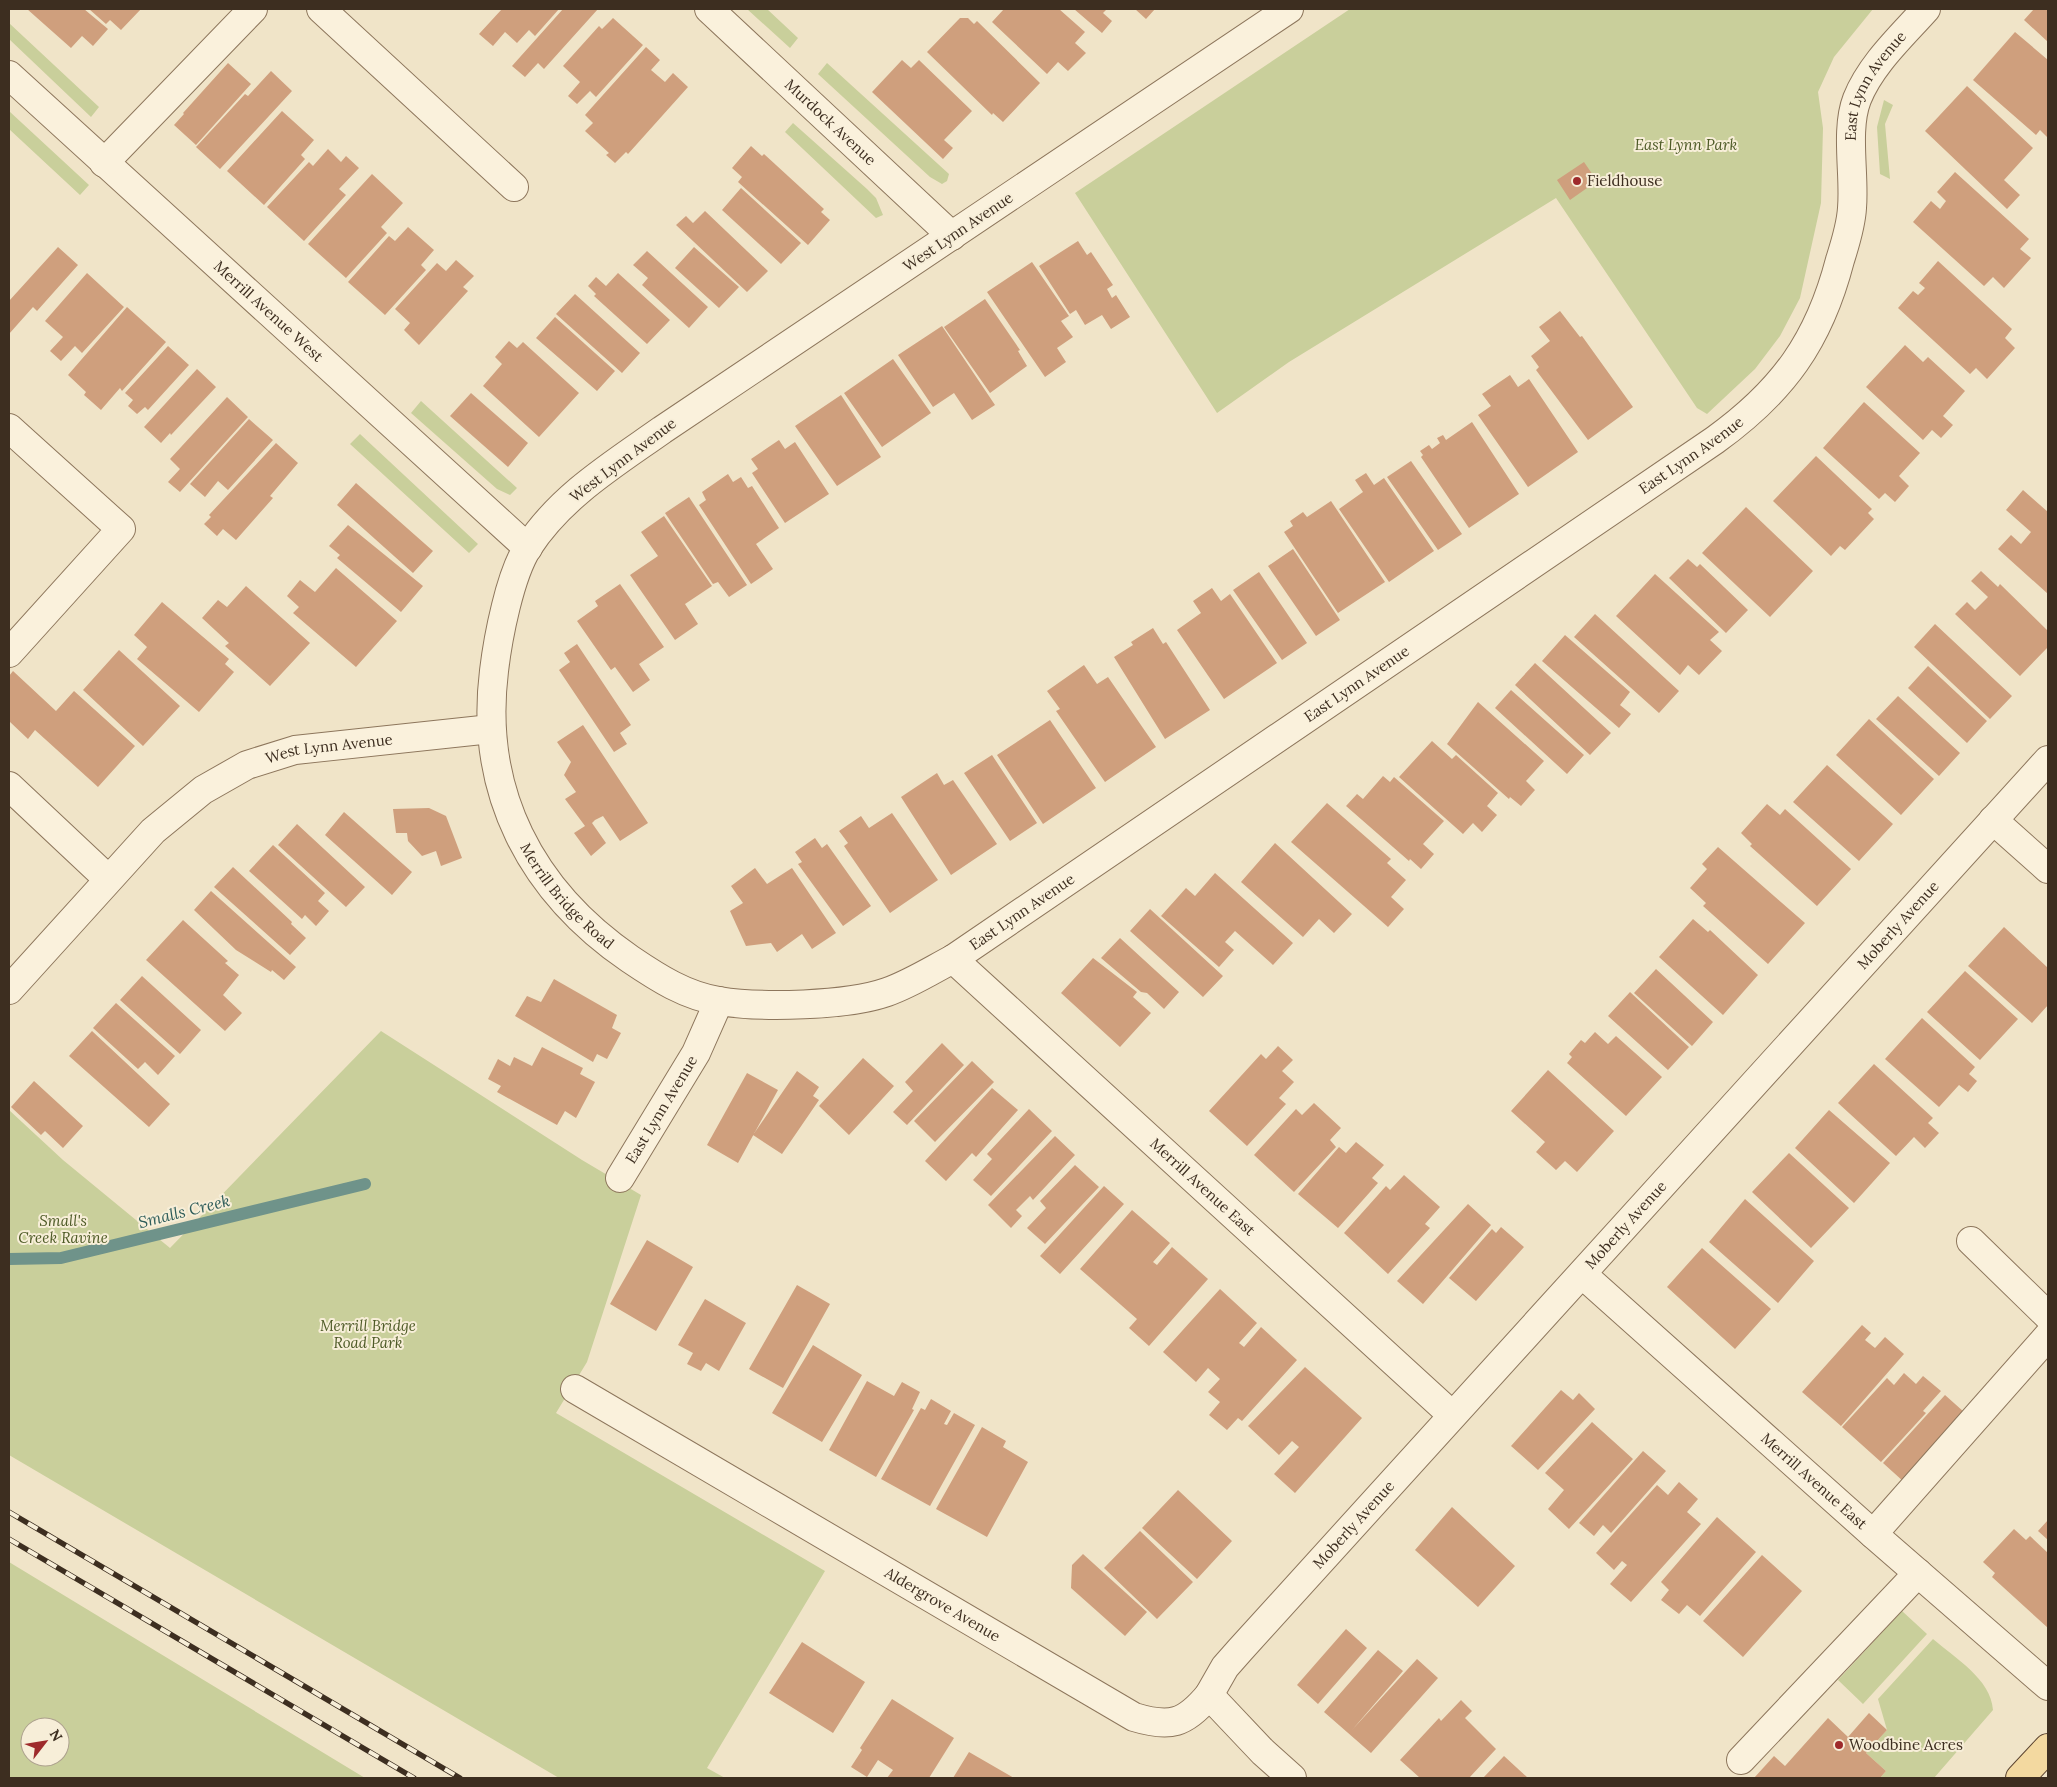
<svg xmlns="http://www.w3.org/2000/svg" width="2057" height="1787" font-family="Lora,serif">
	<style>
		.green { fill: #c9cf9b; fill-rule: evenodd }
		.lines { fill: none; stroke-linecap: round; stroke-linejoin: round }
		.stream { stroke: #6f938a; stroke-width: 12 }
		.building { fill: #cf9f7d }
		.minor-casing { stroke: #8d765c; stroke-width: 30 }
		.major-casing { stroke: #5b4430; stroke-width: 30 }
		.minor { stroke: #faf1dc; stroke-width: 28 }
		.major { stroke: #f3d9a0; stroke-width: 28 }
		.rail-casing { stroke: #3d2e20; stroke-width: 5.5 }
		.rail { stroke: #f7eed8; stroke-width: 4; stroke-dasharray: 11; stroke-linecap: butt }
		.poi-dot { fill: #9e2a2b; stroke: #f7eed8; stroke-width: 2 }
		.labels { text-anchor: middle; stroke-width: 4; stroke-linejoin: round; paint-order: stroke }
		.street-label { font-size: 15px; fill: #3d2e20; stroke: #f7eed8 }
		.park-label { font-size: 15px; font-style: italic; fill: #4d5a26; stroke: #f7eed8 }
		.poi-label { font-size: 15px; fill: #3d2e20; stroke: #f7eed8; text-anchor: start }
		.water-label { font-size: 16px; font-style: italic; fill: #2f5d5a; stroke: #f7eed8 }
	</style>
	<rect width="100%" height="100%" fill="#f0e4c8"/>
	<path class="green" d="M747,9H767L798,38L790,48Z
		M1350,9H1873L1834,57L1818,92L1823,128L1821,203L1800,298L1780,336L1755,369L1707,414L1697,408L1556,198L1289,362L1217,413L1075,193Z
		M9,23L99,107L91,117L9,39Z
		M827,63L949,174L947,181L942,184L930,177L818,74Z
		M1884,100L1893,105L1885,124L1890,179L1880,174L1877,127Z
		M9,111L89,185L80,195L9,129Z
		M793,123L867,189L876,198L883,215L876,218L785,132Z
		M421,401L517,488L510,495L497,489L411,413Z
		M360,434L478,544L469,553L350,444Z
		M381,1031L582,1160L641,1195L587,1362L556,1413L825,1571L707,1768L725,1778H559L9,1455V1110L63,1160L170,1248Z
		M9,1562L365,1778H9ZM30,1727H60V1757H30Z
		M1902,1611L1927,1634L1863,1704L1838,1680Z
		M1933,1639C1955,1658 1991,1679 1993,1710L1934,1778H1880L1886,1771L1866,1753L1887,1730L1878,1699Z"/>
	<g class="lines">
		<path class="stream" d="M9,1259L61,1258L365,1184"/>
	</g>
	<path class="building" d="M27,9H84L108,29L93,46L82,36L71,48Z
		M89,9H141L121,30L110,20L106,24Z
		M502,9H559L535,36L529,30L517,43L505,32L493,46L479,34Z
		M563,9H598L544,69L538,63L525,77L512,66Z
		M1004,9H1059L1085,32L1075,43L1086,53L1068,71L1058,62L1047,74L992,22Z
		M1074,9H1107L1103,13L1112,21L1102,33Z
		M1135,9H1155L1146,19Z
		M2034,9H2048V42L2024,20Z
		M613,18L643,45L596,97L590,91L577,104L568,96L580,82L563,66L599,26L602,29Z
		M960,18H968L974,24L977,21L1040,83L1003,122L993,113L992,115L927,52Z
		M2015,32L2048,60V138L2040,130L2036,135L1973,80Z
		M646,47L660,60L651,70L665,82L673,73L688,87L628,154L626,152L615,163L606,155L609,153L585,131L593,123L585,115Z
		M902,60L911,68L919,60L972,111L944,140L953,148L943,159L872,92Z
		M228,63L251,84L196,145L174,125L184,114L183,113Z
		M271,71L292,91L220,169L196,147L245,94L248,96Z
		M1967,86L2033,148L2004,180L2020,195L2007,209L1925,131Z
		M282,111L314,140L301,155L305,159L264,205L227,171Z
		M751,146L762,156L764,154L824,209L821,212L830,220L808,245L738,182L742,177L732,168Z
		M328,149L341,162L346,156L359,168L339,189L346,195L304,241L267,207L309,162L313,166Z
		M1584,162L1597,181L1570,200L1557,180Z
		M1955,172L2029,239L2020,249L2031,258L2004,288L1993,277L1984,286L1913,222L1931,201L1940,209L1946,201L1937,192Z
		M372,174L403,203L381,227L387,233L346,278L308,244Z
		M741,188L801,243L781,264L722,210Z
		M705,211L768,271L747,292L676,225L686,216L693,223Z
		M408,227L434,250L421,265L426,270L385,315L348,282L389,236L395,241Z
		M1078,241L1087,255L1091,252L1113,285L1107,289L1112,298L1116,295L1130,317L1111,329L1102,315L1085,325L1076,310L1070,314L1039,266Z
		M58,247L78,265L37,311L33,307L9,334V301Z
		M694,247L739,287L719,308L675,268Z
		M647,251L708,307L689,328L642,285L648,278L633,265Z
		M456,260L474,276L463,287L468,291L419,345L404,330L410,323L395,309L437,263L446,271Z
		M1938,261L2012,329L2005,338L2015,348L1987,379L1976,368L1970,374L1898,308L1913,291L1918,295L1925,288L1919,283Z
		M1032,262L1069,316L1061,321L1073,337L1057,348L1066,362L1045,377L987,292Z
		M87,273L124,307L82,353L75,346L61,361L50,351L63,337L45,321Z
		M618,273L670,320L647,344L594,296L596,294L588,286L596,277L606,286Z
		M575,294L640,353L622,373L556,314Z
		M985,299L1020,350L1018,351L1027,366L990,393L944,327Z
		M127,307L166,342L122,391L120,388L101,410L84,395L86,392L68,375Z
		M1560,311L1580,337L1582,336L1633,407L1588,440L1536,370L1539,367L1531,356L1550,341L1539,327Z
		M555,317L615,371L597,391L536,338Z
		M942,326L995,405L972,420L954,393L933,407L898,355Z
		M509,341L517,348L523,342L579,393L539,437L483,386L502,364L495,357Z
		M1905,345L1923,362L1928,357L1965,391L1943,416L1953,425L1941,438L1932,430L1923,440L1866,387Z
		M168,346L189,365L148,410L145,407L137,414L128,406L133,400L125,393Z
		M893,359L931,413L882,447L844,393Z
		M197,369L216,387L171,435L170,433L161,443L144,427Z
		M1510,375L1518,387L1529,379L1578,452L1528,487L1478,415L1491,406L1482,394Z
		M471,393L528,443L508,467L450,416Z
		M841,395L881,457L837,486L795,426Z
		M227,397L248,417L180,492L168,482L180,469L170,459Z
		M1864,402L1920,453L1899,476L1909,486L1895,502L1885,493L1879,499L1823,448Z
		M249,419L273,440L228,490L218,481L205,497L190,484Z
		M1472,422L1519,494L1469,528L1421,457L1423,455L1420,451L1429,445L1432,449L1440,443L1437,438L1443,435L1446,440Z
		M779,440L785,449L795,442L829,494L785,523L752,473L758,469L751,459Z
		M276,443L298,463L270,496L273,498L236,540L223,529L217,536L204,524L211,517L209,515Z
		M1816,456L1872,509L1868,513L1874,519L1845,550L1840,546L1831,556L1773,501Z
		M1411,461L1462,534L1438,550L1387,477Z
		M1366,473L1374,485L1384,478L1434,551L1389,582L1339,509L1363,492L1355,480Z
		M728,474L733,482L741,477L748,488L752,486L779,528L756,544L773,569L751,584L699,505L706,500L702,492Z
		M356,483L433,551L413,573L337,505Z
		M2023,490L2048,512V594L1998,549L2011,535L2021,544L2031,532L2006,510Z
		M689,497L747,585L729,597L718,582L713,584L665,513Z
		M1331,501L1385,582L1338,613L1284,532L1293,526L1290,521L1303,512L1307,517Z
		M1746,507L1813,571L1770,617L1702,553Z
		M664,516L712,586L685,604L698,624L675,640L630,575L658,556L641,532Z
		M348,525L423,586L401,612L337,558L340,555L329,546Z
		M1293,549L1340,620L1316,636L1268,566Z
		M1688,559L1697,567L1700,564L1748,610L1726,633L1669,578Z
		M336,568L397,621L356,667L293,613L299,607L287,596L300,580L315,592Z
		M1981,571L1998,587L2000,584L2048,631V647L2020,676L1955,614L1967,602L1975,610L1988,597L1971,581Z
		M1259,572L1307,643L1282,660L1233,590Z
		M1655,574L1719,632L1710,640L1722,651L1699,675L1688,665L1680,675L1616,616Z
		M620,584L664,647L639,664L650,680L633,692L615,667L611,670L577,621L598,606L595,601Z
		M246,586L310,643L270,686L225,646L229,643L202,618L218,600L227,607Z
		M1212,588L1221,601L1230,594L1277,663L1224,699L1177,630L1201,613L1193,601Z
		M162,602L229,659L225,664L234,672L199,712L137,659L147,647L134,635Z
		M1595,614L1679,691L1659,713L1574,637Z
		M1935,624L2012,696L1990,719L1914,647Z
		M1153,628L1163,644L1166,642L1210,710L1165,739L1114,657L1133,645L1131,642Z
		M1565,635L1630,692L1620,705L1631,714L1619,728L1542,661Z
		M577,644L631,725L620,733L627,744L614,752L559,670L570,662L564,653Z
		M119,650L180,706L143,746L83,690Z
		M1535,663L1611,733L1590,755L1515,685Z
		M1084,665L1097,684L1108,677L1156,747L1105,782L1056,711L1060,709L1047,691Z
		M1928,666L1987,721L1967,743L1908,688Z
		M13,671L56,711L74,691L135,746L98,787L35,730L28,739L9,721V676Z
		M1511,690L1584,755L1567,774L1495,708Z
		M1898,696L1960,753L1939,776L1876,719Z
		M1478,702L1544,761L1526,781L1535,790L1521,806L1510,797L1509,799L1447,744Z
		M1869,719L1934,779L1901,815L1836,755Z
		M1050,720L1096,788L1043,824L997,755Z
		M583,725L648,823L620,841L603,816L595,820L592,823L606,843L591,856L574,833L585,826L565,799L576,792L564,775L571,762L557,742Z
		M1432,741L1452,759L1456,755L1498,793L1487,806L1497,815L1482,832L1473,823L1463,834L1399,777Z
		M992,755L1037,823L1010,841L964,773Z
		M1827,765L1893,824L1859,861L1793,802Z
		M937,773L944,785L953,780L997,844L951,875L901,797Z
		M1383,776L1390,782L1394,777L1444,821L1423,844L1434,854L1421,869L1410,859L1409,861L1346,806L1357,794L1363,799Z
		M1327,803L1391,859L1387,863L1406,880L1391,897L1404,909L1388,927L1291,842Z
		M1767,804L1780,815L1785,809L1851,869L1817,906L1750,846L1752,844L1741,833Z
		M429,808L446,816L462,858L441,866L436,851L422,856L408,841L407,833H396L393,809Z
		M344,812L412,872L392,895L325,835Z
		M892,813L938,880L890,913L844,846L848,843L839,831L861,816L869,828Z
		M297,824L365,887L346,907L278,845Z
		M815,838L822,848L827,844L871,906L843,926L798,864L802,862L795,852Z
		M1275,843L1352,914L1334,933L1319,919L1303,937L1241,882Z
		M273,845L325,893L318,901L329,911L316,926L305,915L302,919L249,871Z
		M1718,847L1805,923L1768,964L1703,906L1706,903L1690,888L1707,869L1702,864Z
		M233,867L292,922L291,924L306,938L290,955L214,887Z
		M755,868L767,884L792,868L836,933L812,949L802,934L777,952L771,943L746,946L730,911L743,903L731,886Z
		M1215,873L1293,943L1273,965L1235,931L1225,942L1234,950L1219,967L1161,916L1186,888L1195,896Z
		M211,891L296,967L284,980L272,970L271,972L236,950L194,910Z
		M1150,909L1223,976L1203,997L1130,931Z
		M1693,919L1708,932L1710,930L1758,975L1723,1015L1659,957Z
		M183,920L228,961L225,963L239,975L223,995L242,1013L225,1031L146,960Z
		M2004,927L2048,968V1005L2032,1023L1968,966Z
		M1120,938L1179,992L1164,1009L1147,993L1141,992L1101,958Z
		M1093,958L1137,992L1133,997L1151,1013L1120,1047L1061,993Z
		M1656,969L1713,1022L1692,1046L1634,993Z
		M1965,971L2018,1019L1980,1060L1927,1012Z
		M142,976L201,1030L180,1054L120,1000Z
		M554,979L617,1015L612,1028L621,1033L607,1059L597,1054L593,1062L515,1016L527,996L541,1002Z
		M1630,992L1689,1047L1668,1070L1608,1016Z
		M116,1003L175,1056L158,1075L145,1062L138,1069L93,1028Z
		M1922,1018L1975,1067L1969,1074L1977,1081L1968,1092L1959,1085L1939,1107L1885,1059Z
		M92,1031L170,1104L149,1127L69,1056Z
		M1595,1032L1608,1044L1616,1036L1662,1077L1626,1116L1567,1063L1572,1057L1569,1054L1581,1040L1585,1043Z
		M942,1043L964,1065L907,1125L893,1112L913,1091L905,1082Z
		M1278,1046L1293,1060L1282,1071L1294,1082L1279,1098L1286,1104L1247,1146L1209,1111L1261,1054L1266,1059Z
		M542,1047L583,1068L580,1074L595,1082L576,1118L565,1111L557,1125L497,1092L501,1086L488,1079L498,1059L510,1066L514,1057L532,1066Z
		M863,1058L894,1086L849,1135L819,1106Z
		M972,1061L994,1082L935,1142L914,1121Z
		M1874,1064L1933,1118L1928,1123L1939,1133L1925,1148L1914,1137L1896,1156L1838,1103Z
		M1548,1070L1614,1131L1577,1172L1565,1161L1556,1170L1536,1152L1545,1142L1511,1111Z
		M797,1071L819,1087L813,1096L819,1100L782,1154L753,1135Z
		M747,1073L778,1090L738,1163L707,1145Z
		M34,1081L83,1126L63,1148L45,1131L41,1135L11,1107Z
		M992,1088L1018,1110L976,1157L972,1153L946,1181L925,1161Z
		M1314,1103L1341,1128L1330,1140L1336,1147L1294,1192L1254,1155L1296,1109L1302,1115Z
		M1029,1109L1052,1131L991,1196L973,1180L992,1159L987,1154Z
		M1829,1110L1890,1163L1854,1203L1795,1148Z
		M1055,1136L1075,1155L1033,1200L1030,1196L1016,1210L1022,1216L1011,1228L988,1205Z
		M1356,1142L1384,1165L1372,1178L1378,1183L1338,1228L1298,1194L1339,1147L1346,1153Z
		M1789,1153L1849,1208L1811,1248L1752,1192Z
		M1075,1165L1099,1187L1045,1244L1027,1228L1046,1208L1040,1201Z
		M1404,1175L1440,1207L1425,1224L1430,1228L1388,1274L1344,1233L1386,1186L1390,1190Z
		M1104,1186L1124,1204L1060,1274L1040,1256Z
		M1745,1199L1814,1261L1778,1303L1709,1242Z
		M1468,1204L1491,1225L1423,1304L1397,1281Z
		M1132,1210L1170,1243L1153,1262L1157,1265L1172,1247L1208,1279L1149,1346L1129,1328L1137,1319L1080,1269Z
		M1501,1227L1524,1247L1476,1301L1449,1278L1492,1229L1496,1233Z
		M647,1240L693,1267L656,1331L610,1304Z
		M1702,1248L1771,1309L1735,1349L1667,1287Z
		M797,1285L830,1304L783,1388L749,1369Z
		M1220,1289L1257,1323L1239,1343L1244,1347L1261,1327L1297,1360L1242,1421L1238,1418L1227,1430L1209,1415L1220,1402L1208,1392L1220,1379L1208,1368L1196,1382L1163,1352Z
		M705,1299L746,1323L719,1371L706,1363L701,1371L687,1364L693,1353L678,1345Z
		M1862,1325L1871,1333L1865,1340L1875,1348L1885,1337L1904,1354L1841,1426L1802,1392Z
		M813,1345L862,1375L822,1442L772,1413Z
		M1305,1367L1362,1418L1295,1493L1274,1474L1299,1447L1292,1441L1279,1455L1248,1426Z
		M1904,1373L1916,1384L1923,1376L1941,1391L1923,1411L1926,1413L1881,1462L1842,1427L1887,1378L1894,1385Z
		M867,1381L894,1396L902,1382L920,1392L912,1409L914,1410L876,1477L829,1450Z
		M1561,1390L1573,1400L1579,1393L1595,1409L1538,1470L1511,1446Z
		M1945,1395L1964,1412L1904,1482L1883,1463Z
		M931,1399L951,1411L944,1424L947,1425L954,1413L975,1425L930,1506L881,1479L921,1408L925,1410Z
		M1592,1422L1633,1459L1569,1529L1548,1509L1564,1490L1545,1473Z
		M982,1427L1006,1441L1003,1447L1028,1462L987,1537L936,1509Z
		M1643,1451L1666,1471L1611,1533L1603,1525L1594,1536L1579,1523Z
		M1679,1482L1698,1499L1687,1512L1701,1524L1631,1602L1610,1584L1627,1565L1622,1561L1614,1570L1596,1553L1657,1485L1668,1495Z
		M1178,1490L1232,1541L1197,1579L1142,1528Z
		M1452,1507L1515,1566L1478,1607L1415,1550Z
		M1717,1517L1756,1552L1700,1616L1687,1605L1679,1614L1661,1600L1669,1590L1661,1582Z
		M2048,1520V1540L2038,1531Z
		M2014,1529L2026,1540L2030,1536L2048,1553V1628L1992,1577L1995,1573L1983,1562Z
		M1140,1531L1193,1582L1157,1619L1104,1568Z
		M1083,1554L1147,1612L1125,1636L1071,1588L1072,1565Z
		M1762,1555L1802,1591L1743,1657L1703,1621Z
		M1346,1629L1367,1648L1318,1704L1297,1685Z
		M802,1642L865,1682L833,1733L769,1693Z
		M1378,1650L1403,1671L1352,1730L1417,1659L1438,1678L1371,1753L1324,1712Z
		M892,1699L954,1738L929,1778H887L893,1770L878,1760L867,1777L851,1767L862,1750L860,1748Z
		M1461,1700L1472,1711L1465,1718L1496,1749L1469,1778H1420L1400,1760L1439,1718L1441,1721Z
		M1869,1713L1887,1730L1866,1753L1886,1771L1880,1778H1754L1774,1756L1785,1766L1828,1718L1848,1737Z
		M969,1752L1014,1778H953Z
		M1504,1756L1528,1778H1483Z"/>
	<g class="lines">
		<g class="minor-casing">
			<g id="minor">
				<path d="M321,9L514,187"/>
				<path id="s1" d="M709,9L952,236"/>
				<path id="s2" d="M1289,9L662,430C614,464 561,496 528,547C510,575 498,637 494,671C479,792 531,891 630,959C658,978 686,996 719,1001C761,1008 847,1006 887,992C910,984 932,970 953,959L1715,440C1783,391 1819,341 1840,260C1845,244 1851,226 1852,208C1855,175 1845,130 1857,99C1871,64 1902,36 1926,9"/>
				<path id="s3" d="M9,75L528,548"/>
				<path d="M104,163L253,9"/>
				<path d="M9,428L121,529L9,653"/>
				<path d="M9,786L108,879"/>
				<path d="M1993,820L2048,869"/>
				<path id="s4" d="M953,959L1452,1415"/>
				<path id="s5" d="M9,990L153,831L203,790L247,765L295,750L491,729"/>
				<path id="s6" d="M620,1178L696,1053L719,1001"/>
				<path d="M1971,1241L2048,1316"/>
				<path id="s7" d="M1582,1274L1873,1534L2048,1686"/>
				<path id="s8" d="M575,1389L1134,1717C1170,1728 1185,1724 1209,1695L1263,1752L1292,1778"/>
				<path d="M1873,1534L2048,1336"/>
				<path id="s9" d="M1209,1695L1225,1667L1240,1650L2048,760"/>
				<path d="M1741,1760L1918,1573"/>
			</g>
		</g>
		<g class="major-casing">
			<path id="major" d="M2020,1778L2048,1748"/>
		</g>
		<use href="#minor" class="minor"/>
		<use href="#major" class="major"/>
		<g class="rail-casing">
			<path id="rail" d="M9,1512L460,1778
				M9,1539L414,1778"/>
		</g>
		<use href="#rail" class="rail"/>
	</g>
	<g class="poi-dot">
		<circle cx="1577" cy="181" r="5"/>
		<circle cx="1839" cy="1745" r="5"/>
	</g>
	<g class="labels">
		<g class="street-label">
			<text dy="5" stroke="none"><textPath href="#s2" startOffset="3071">East Lynn Avenue</textPath></text>
			<text dy="5" stroke="none"><textPath href="#s1" startOffset="166">Murdock Avenue</textPath></text>
			<text transform="translate(958 232) rotate(-34)" y="5">West Lynn Avenue</text>
			<text dy="5" stroke="none"><textPath href="#s3" startOffset="351">Merrill Avenue West</textPath></text>
			<text dy="5" stroke="none"><textPath href="#s2" startOffset="2636">East Lynn Avenue</textPath></text>
			<text transform="translate(623 460) rotate(-37)" y="5">West Lynn Avenue</text>
			<text dy="5" stroke="none"><textPath href="#s2" startOffset="2231">East Lynn Avenue</textPath></text>
			<text dy="5" stroke="none"><textPath href="#s5" startOffset="414">West Lynn Avenue</textPath></text>
			<text dy="5" stroke="none"><textPath href="#s2" startOffset="1310">Merrill Bridge Road</textPath></text>
			<text dy="5" stroke="none"><textPath href="#s2" startOffset="1826">East Lynn Avenue</textPath></text>
			<text dy="5" stroke="none"><textPath href="#s9" startOffset="1034">Moberly Avenue</textPath></text>
			<text dy="5" stroke="none"><textPath href="#s6" startOffset="80">East Lynn Avenue</textPath></text>
			<text dy="5" stroke="none"><textPath href="#s4" startOffset="338">Merrill Avenue East</textPath></text>
			<text dy="5" stroke="none"><textPath href="#s9" startOffset="629">Moberly Avenue</textPath></text>
			<text dy="5" stroke="none"><textPath href="#s7" startOffset="311">Merrill Avenue East</textPath></text>
			<text dy="5" stroke="none"><textPath href="#s9" startOffset="224">Moberly Avenue</textPath></text>
			<text dy="5" stroke="none"><textPath href="#s8" startOffset="426">Aldergrove Avenue</textPath></text>
		</g>
		<g class="park-label">
			<text x="1686" y="150">East Lynn Park</text>
			<text x="63" y="1226">Small's<tspan x="63" dy="17">Creek Ravine</tspan></text>
			<text x="368" y="1331">Merrill Bridge<tspan x="368" dy="17">Road Park</tspan></text>
		</g>
		<g class="poi-label">
			<text x="1587" y="186">Fieldhouse</text>
			<text x="1849" y="1750">Woodbine Acres</text>
		</g>
		<g class="water-label">
			<text transform="translate(184 1211) rotate(-14)" y="6">Smalls Creek</text>
		</g>
	</g>
	<rect width="2057" height="1787" fill="none" stroke="#3d2e20" stroke-width="20"/>
	<g transform="translate(45 1742) rotate(59)"><circle r="24" fill="#f7eed8" stroke="#ada18e"/>
	<path d="M0-4L9 19L0 12L-9 19Z" fill="#9e2a2b"/>
	<text y="-8" font-size="14" font-weight="bold" text-anchor="middle" fill="#3d2e20">N</text>
	</g>
</svg>
